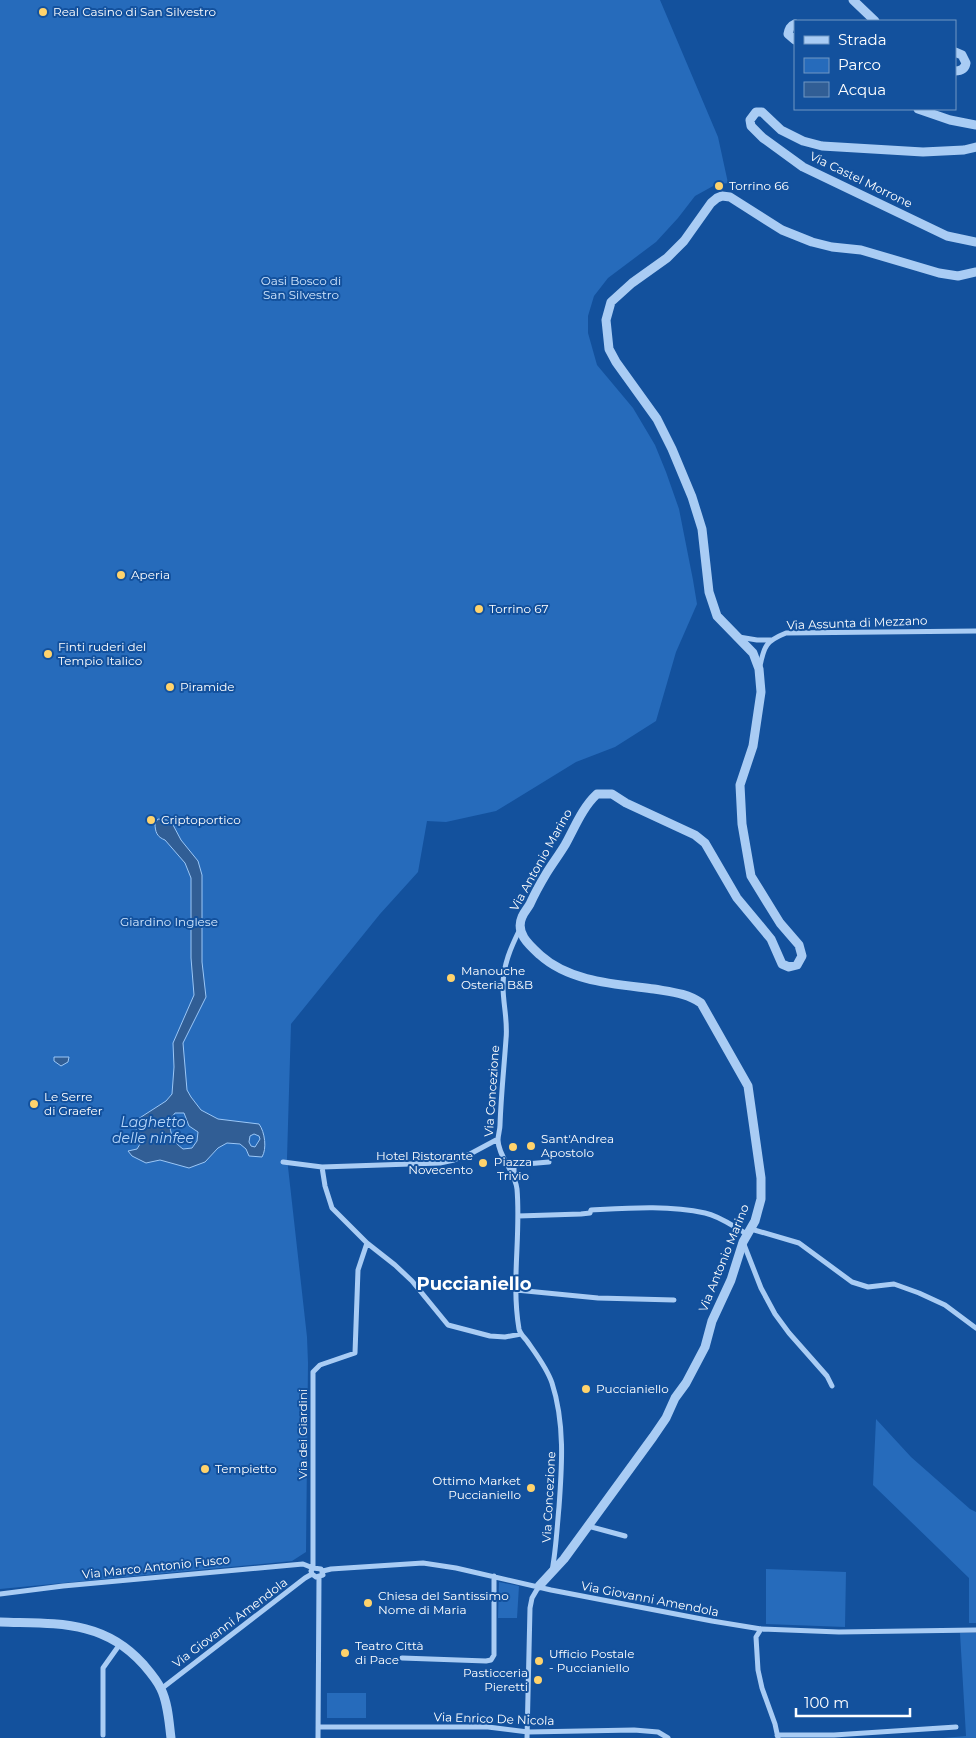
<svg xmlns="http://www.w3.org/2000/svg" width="976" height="1738" font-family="Montserrat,sans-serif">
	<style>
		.green { fill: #266bbb }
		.water { fill: #315e95; stroke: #9bc7f7; fill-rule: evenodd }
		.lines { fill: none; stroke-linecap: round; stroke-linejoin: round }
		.minor { stroke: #a9ccf4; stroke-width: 5 }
		.tertiary { stroke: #a9ccf4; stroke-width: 9 }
		.poi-dot { fill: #ffd36c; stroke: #13519d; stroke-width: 2 }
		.labels { text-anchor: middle; stroke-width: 4; stroke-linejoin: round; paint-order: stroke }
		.poi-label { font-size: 12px; fill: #fff; stroke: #13519d; text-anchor: start }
		.street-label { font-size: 12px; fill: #fff; stroke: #13519d }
		.park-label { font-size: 12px; fill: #d1e6fd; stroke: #13519d }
		.water-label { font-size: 14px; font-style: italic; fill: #b6d6fa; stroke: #13519d }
		.district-label { font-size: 18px; font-weight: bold; fill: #fff; stroke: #13519d }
	</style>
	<rect width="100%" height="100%" fill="#13519d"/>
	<path class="green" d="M0,0H660L718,137L728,183L715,185L695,196L678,218L656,242L608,278L594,296L588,316V333L597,365L633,408L655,445L666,472L679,509L693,580L697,604L676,652L656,721L615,747L576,762L496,811L446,822L427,821L418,872L380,914L291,1024L287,1158L307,1337L308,1363L306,1552L292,1561L0,1589Z
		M876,1419L911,1457L970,1509L976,1512V1623H969V1578L873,1485Z
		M766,1569L846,1572L845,1627L766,1624Z
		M499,1582L519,1586L517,1618H498Z
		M960,1633H976V1738H943L966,1736Z
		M327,1693H366V1718H327Z"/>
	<path class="water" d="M158,819L167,820L172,823L181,840L198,861L202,875V962L206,997L183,1043L187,1090L191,1097L201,1110L218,1119L259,1124C265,1132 267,1149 262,1157L249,1156L246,1149L240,1144L227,1143L218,1148L205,1162L189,1168L160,1160L146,1163L132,1156L128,1151L137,1149L140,1144L135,1124L138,1119L166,1101L172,1094L174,1067L173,1043L194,995L191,958V878L185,863L165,840C157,837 155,832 155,823ZM175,1113H184L189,1126L198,1132L197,1141L192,1148L183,1149C172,1141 171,1135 169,1121ZM254,1134L259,1136L260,1139L255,1147L251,1146L249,1142L250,1136Z
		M54,1057H69L68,1062L61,1066L54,1061Z"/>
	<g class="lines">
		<path class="minor" d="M739,637L757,640H771
			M760,666C764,646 766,641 786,633L976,631
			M520,929C511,947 503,965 503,986C503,1004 508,1021 506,1039C504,1068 501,1096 500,1125C500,1130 498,1135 498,1140C498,1156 515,1171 517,1189C521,1236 511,1282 519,1329C520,1334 524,1337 527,1341C536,1354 547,1368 552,1383C565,1423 562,1466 559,1507C557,1528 556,1550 552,1571
			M283,1162L322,1167
			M514,1174V1165L549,1162
			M518,1216L581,1214L590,1213L591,1210C629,1208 668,1205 705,1213C720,1216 734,1227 747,1234
			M751,1229L799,1243L852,1282L868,1287L894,1284L919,1293L945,1305L976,1328
			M743,1242L761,1288L775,1314L789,1333L827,1376L832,1386
			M367,1243L395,1265L412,1281L448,1325L490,1336L505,1337L521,1334
			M516,1290L598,1298L674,1300
			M588,1526L625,1536
			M323,1571L331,1569L423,1563L456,1568L551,1590L712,1621L761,1629L839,1632L976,1630
			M0,1594L63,1586L303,1564L313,1568L321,1569L323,1575L316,1577L312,1574L311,1571L313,1568V1372L320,1365L355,1353L358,1270L367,1243L332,1208L325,1186L322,1167L440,1163L454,1160L470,1154L498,1139
			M761,1629L756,1637L758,1670L762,1688L775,1724L778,1738
			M402,1658L486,1661L491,1660L494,1655V1576
			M161,1689L305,1578L312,1574
			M318,1727H488L528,1732L634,1730L658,1732L668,1738
			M103,1735V1668L120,1644
			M777,1735H834L956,1727
			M318,1738L319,1577
			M527,1738L530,1608L532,1598L539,1586"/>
		<path class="tertiary" d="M853,0L875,21
			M795,24C790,26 789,29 788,34L795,40
			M955,52L962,55L966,63C965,69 961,71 955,71
			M918,109L950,120L976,125
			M976,147L964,150L923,152L822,146L803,141L781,130L762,112H756L750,120L751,126L763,138L803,167L947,236L976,242
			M539,1586L564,1559L653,1437L666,1418L675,1398L686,1383L705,1347L712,1321L731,1280L743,1242L755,1221L761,1199V1178L748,1086L701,1003C687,993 671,992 654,989C615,984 570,982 540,955C529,945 515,933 522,917C524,912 528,908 530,904C535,893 540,884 546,874C552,864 559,855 565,845C575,827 582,808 597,794H612L626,803L695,835L705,843L737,898L771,939L782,964L789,967L797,965L802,956L799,945L780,923L751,876L742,824L740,785L753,746L761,692L759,669L753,653L717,616L709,592L702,529L692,497L672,449L657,419L616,362L609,349L606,320L611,302L632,283L667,258L684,241L711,203L717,198L722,196L730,197L782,230L812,242L832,247L861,250L939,273L958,276L976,272
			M0,1622C55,1624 103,1619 143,1664C149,1671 157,1680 161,1689C168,1703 169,1722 171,1738"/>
	</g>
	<g class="poi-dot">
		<circle cx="43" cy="12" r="5"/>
		<circle cx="719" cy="186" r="5"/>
		<circle cx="121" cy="575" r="5"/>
		<circle cx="479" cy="609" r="5"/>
		<circle cx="48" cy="654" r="5"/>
		<circle cx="170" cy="687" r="5"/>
		<circle cx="151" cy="820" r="5"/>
		<circle cx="451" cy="978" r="5"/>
		<circle cx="34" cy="1104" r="5"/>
		<circle cx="531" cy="1146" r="5"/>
		<circle cx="513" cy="1147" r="5"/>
		<circle cx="483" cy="1163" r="5"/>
		<circle cx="586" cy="1389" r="5"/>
		<circle cx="205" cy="1469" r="5"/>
		<circle cx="531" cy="1488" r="5"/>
		<circle cx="368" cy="1603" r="5"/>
		<circle cx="345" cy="1653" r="5"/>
		<circle cx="539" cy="1661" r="5"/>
		<circle cx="538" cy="1680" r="5"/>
	</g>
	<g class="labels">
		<g class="poi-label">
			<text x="53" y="16">Real Casino di San Silvestro</text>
			<text x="729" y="190">Torrino 66</text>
			<text x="131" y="579">Aperia</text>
			<text x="489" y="613">Torrino 67</text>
			<text x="58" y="651">Finti ruderi del<tspan x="58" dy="14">Tempio Italico</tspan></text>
			<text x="180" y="691">Piramide</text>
			<text x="161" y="824">Criptoportico</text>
			<text x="461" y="975">Manouche<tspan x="461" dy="14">Osteria B&amp;B</tspan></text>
			<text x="44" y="1101">Le Serre<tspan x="44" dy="14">di Graefer</tspan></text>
			<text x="541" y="1143">Sant'Andrea<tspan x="541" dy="14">Apostolo</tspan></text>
			<text x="473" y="1160" text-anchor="end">Hotel Ristorante<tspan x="473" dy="14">Novecento</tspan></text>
			<text x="513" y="1166" text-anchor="middle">Piazza<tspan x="513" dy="14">Trivio</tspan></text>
			<text x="596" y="1393">Puccianiello</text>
			<text x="215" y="1473">Tempietto</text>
			<text x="521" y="1485" text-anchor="end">Ottimo Market<tspan x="521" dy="14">Puccianiello</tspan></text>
			<text x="378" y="1600">Chiesa del Santissimo<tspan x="378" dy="14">Nome di Maria</tspan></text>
			<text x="355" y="1650">Teatro Città<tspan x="355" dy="14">di Pace</tspan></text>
			<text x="549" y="1658">Ufficio Postale<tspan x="549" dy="14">- Puccianiello</tspan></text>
			<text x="528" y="1677" text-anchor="end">Pasticceria<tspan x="528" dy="14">Pieretti</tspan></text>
		</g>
		<g class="street-label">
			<text transform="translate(861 180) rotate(26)" y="4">Via Castel Morrone</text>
			<text transform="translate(857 623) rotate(-2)" y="4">Via Assunta di Mezzano</text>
			<text transform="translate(541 860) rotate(-61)" y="4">Via Antonio Marino</text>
			<text transform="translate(492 1091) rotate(-86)" y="4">Via Concezione</text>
			<text transform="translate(724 1258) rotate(-68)" y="4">Via Antonio Marino</text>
			<text transform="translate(303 1434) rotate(-90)" y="4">Via dei Giardini</text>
			<text transform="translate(549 1497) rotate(-87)" y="4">Via Concezione</text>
			<text transform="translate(156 1567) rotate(-6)" y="4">Via Marco Antonio Fusco</text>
			<text transform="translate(650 1599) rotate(11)" y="4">Via Giovanni Amendola</text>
			<text transform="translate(230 1623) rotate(-37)" y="4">Via Giovanni Amendola</text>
			<text transform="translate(494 1719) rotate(2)" y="4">Via Enrico De Nicola</text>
		</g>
		<g class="park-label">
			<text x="301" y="285">Oasi Bosco di<tspan x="301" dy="14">San Silvestro</tspan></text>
			<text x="169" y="926">Giardino Inglese</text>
		</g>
		<g class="water-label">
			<text x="153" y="1127">Laghetto<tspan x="153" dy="16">delle ninfee</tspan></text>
		</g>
		<g class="district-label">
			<text x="474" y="1290">Puccianiello</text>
		</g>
	</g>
	<rect x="794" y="20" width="162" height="90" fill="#13519d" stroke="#7197c4"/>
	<rect x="804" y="36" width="25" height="8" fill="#a9ccf4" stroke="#7197c4"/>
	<text x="838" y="45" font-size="15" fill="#ffffff">Strada</text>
	<rect x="804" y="58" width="25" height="15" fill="#266bbb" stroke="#7197c4"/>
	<text x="838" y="70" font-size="15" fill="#ffffff">Parco</text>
	<rect x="804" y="82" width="25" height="15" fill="#315e95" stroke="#7197c4"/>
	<text x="838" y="95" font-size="15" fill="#ffffff">Acqua</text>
	<path d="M796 1708v8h114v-8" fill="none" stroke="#ffffff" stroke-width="2.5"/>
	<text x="804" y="1708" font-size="15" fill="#ffffff" stroke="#13519d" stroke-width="4" paint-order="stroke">100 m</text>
</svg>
